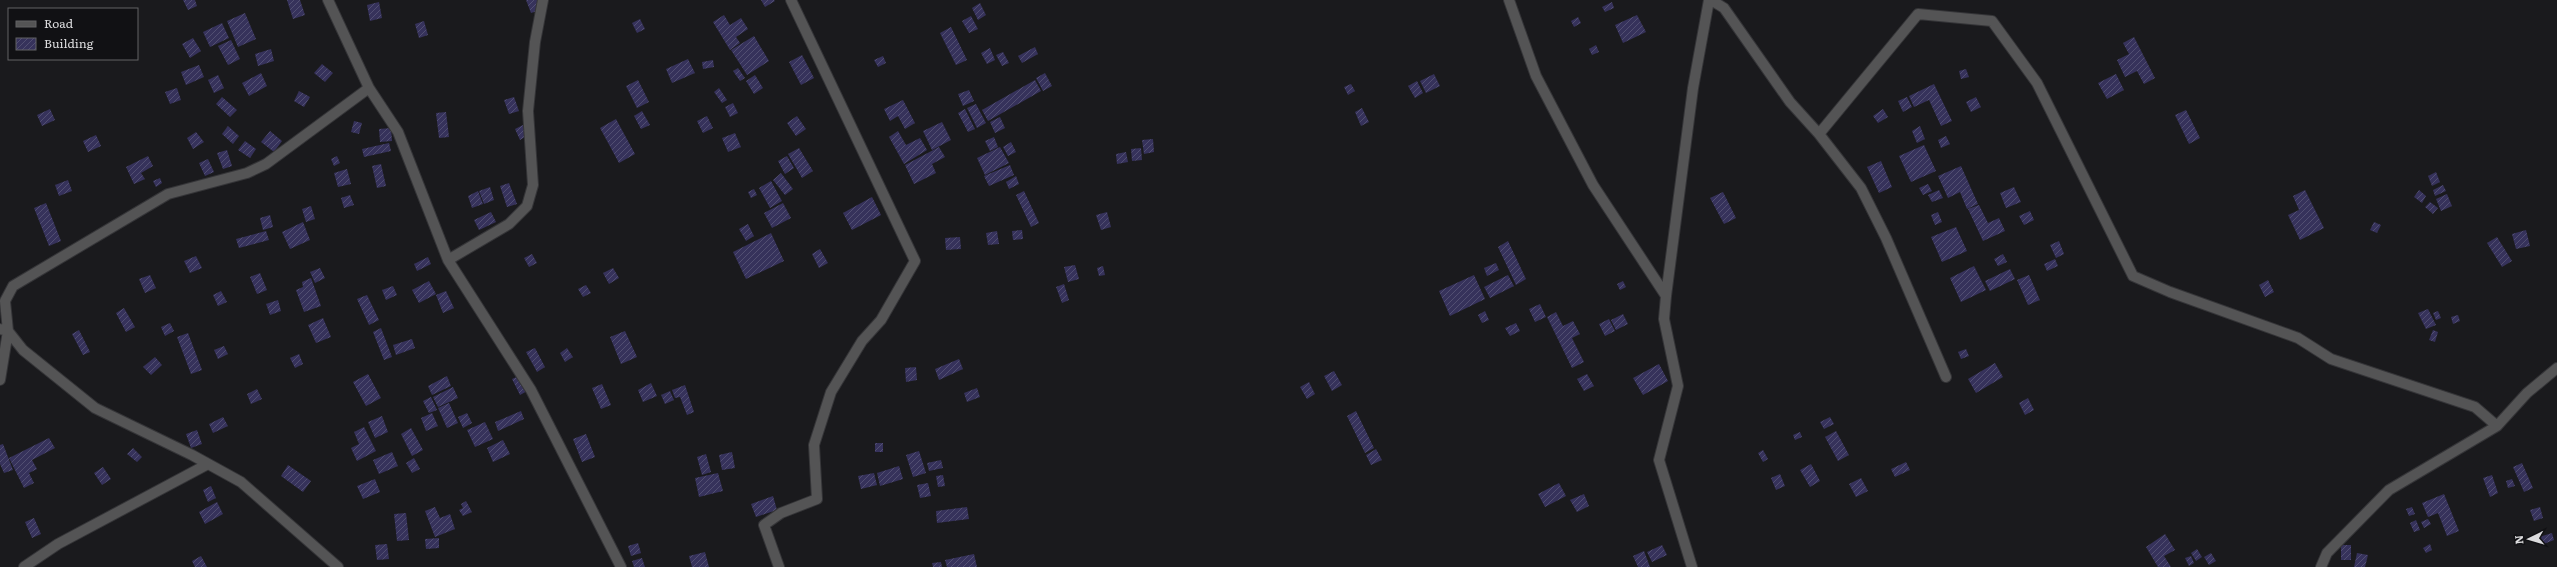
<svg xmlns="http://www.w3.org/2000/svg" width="2557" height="567" font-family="Literata,serif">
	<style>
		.building { fill: url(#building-hatch) }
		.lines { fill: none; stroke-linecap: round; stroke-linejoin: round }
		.street-casing { stroke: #353538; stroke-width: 12 }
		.street { stroke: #545455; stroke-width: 10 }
	</style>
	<defs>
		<pattern id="building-hatch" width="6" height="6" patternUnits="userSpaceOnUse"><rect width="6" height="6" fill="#36325b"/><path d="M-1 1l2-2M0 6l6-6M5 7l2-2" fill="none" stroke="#524f72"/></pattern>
	</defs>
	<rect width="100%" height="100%" fill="#1a1a1d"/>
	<path class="building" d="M183,0H195L197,6L188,10Z
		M287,0H300L305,15L293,19Z
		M526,0H537L540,10L531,13Z
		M761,0H774L775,1L765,7Z
		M379,2L382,18L370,21L367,5Z
		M1612,2L1614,8L1605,12L1602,7Z
		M980,3L986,15L978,20L972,8Z
		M245,13L256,39L238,47L227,21Z
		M724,15L730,25L741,18L748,29L736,37L740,43L730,50L713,22Z
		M1637,15L1646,32L1623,43L1615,25Z
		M971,16L978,29L969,33L962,21Z
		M1578,17L1581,23L1574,27L1571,21Z
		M640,19L645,29L637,33L632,23Z
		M424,21L428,35L419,38L415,24Z
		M222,23L229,38L210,47L203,32Z
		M951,27L967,60L956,65L940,33Z
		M754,36L769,61L747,75L731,50Z
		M2134,37L2155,78L2144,84L2137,71L2125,77L2117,60L2129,54L2123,43Z
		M193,38L201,51L190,58L182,44Z
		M231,40L240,59L228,65L218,46Z
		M1596,45L1599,52L1592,55L1589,49Z
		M1035,47L1038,54L1022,63L1018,56Z
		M990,48L995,60L987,64L981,53Z
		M271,49L274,61L258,66L255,54Z
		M1003,52L1009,63L1002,66L996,55Z
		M802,55L814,78L801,85L789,62Z
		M883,56L886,63L878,67L874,60Z
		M688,59L695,73L672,83L666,69Z
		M713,60L714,67L703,69L702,62Z
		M322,64L333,73L325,82L314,73Z
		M199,65L204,77L186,85L181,72Z
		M738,68L745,78L740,81L733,71Z
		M1966,69L1969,77L1961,79L1959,71Z
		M261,73L267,86L249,96L242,83Z
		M1045,73L1052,86L1043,91L1036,78Z
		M1434,74L1440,86L1426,93L1420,81Z
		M2116,74L2124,90L2107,99L2098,83Z
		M218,75L224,88L214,93L208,80Z
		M755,75L763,88L754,94L746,81Z
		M638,80L649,102L637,108L626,86Z
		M1035,80L1041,91L988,121L982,110Z
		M1417,81L1423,93L1415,98L1408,86Z
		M1351,84L1355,91L1348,95L1344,87Z
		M1934,84L1952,121L1941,126L1929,100L1914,107L1909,96Z
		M177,88L181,100L170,104L165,92Z
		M719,88L727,100L722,103L714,92Z
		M969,90L974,101L963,106L958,94Z
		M299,91L310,97L304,107L294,101Z
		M222,97L237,110L230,117L216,104Z
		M514,97L519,111L509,114L504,100Z
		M1907,97L1912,107L1903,112L1898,101Z
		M1976,97L1981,107L1971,112L1966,102Z
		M903,100L915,123L905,129L898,116L890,121L884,109Z
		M733,103L738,113L730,117L725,107Z
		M976,104L986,123L977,128L967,108Z
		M1362,108L1369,122L1361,126L1355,112Z
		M50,109L55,120L42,126L37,115Z
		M965,109L975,129L968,132L958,113Z
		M1883,109L1888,117L1878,123L1873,116Z
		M2186,110L2200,138L2189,144L2175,115Z
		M642,111L650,125L641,129L634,116Z
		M446,112L449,137L439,138L436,113Z
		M707,116L713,128L703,133L697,121Z
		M797,116L806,129L796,136L787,123Z
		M1000,117L1005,128L995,133L990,122Z
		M616,119L635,154L619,163L600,128Z
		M354,121L362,123L359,134L351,132Z
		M942,122L951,140L932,150L923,131Z
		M523,125L528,135L520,140L515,129Z
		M228,126L239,136L233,144L222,134Z
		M1920,126L1925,139L1917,143L1912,131Z
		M391,128L392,141L380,142L379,129Z
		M270,131L282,141L274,152L261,142Z
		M898,131L906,145L920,138L927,150L904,164L889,137Z
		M196,132L204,142L193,149L187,138Z
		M735,133L741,147L728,152L722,138Z
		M96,135L101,146L88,152L83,141Z
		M1946,136L1950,144L1941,148L1938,140Z
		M994,137L998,147L990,151L985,141Z
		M1153,139L1154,152L1144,154L1142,140Z
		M245,141L256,149L250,158L238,150Z
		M1011,142L1016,152L1008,156L1003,147Z
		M389,143L391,151L364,157L362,149Z
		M1924,145L1936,171L1911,182L1899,156Z
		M939,147L945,157L932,164L936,173L914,184L905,165Z
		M1000,147L1009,163L985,175L977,158Z
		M799,148L813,171L802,178L788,154Z
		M1141,148L1142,160L1132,161L1131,149Z
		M227,150L232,166L223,169L217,153Z
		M1126,152L1128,162L1117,164L1116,154Z
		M148,156L153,166L141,173L145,179L134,184L126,167Z
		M337,156L340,163L334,166L331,159Z
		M787,156L794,168L785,174L778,161Z
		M208,159L214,172L205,176L199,163Z
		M1881,161L1892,187L1879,193L1867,167Z
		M381,164L386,186L377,188L372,166Z
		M1010,165L1014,175L989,186L984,176Z
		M1961,166L1978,204L1967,209L1960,192L1948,198L1938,176Z
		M347,169L351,184L338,187L334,173Z
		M2436,172L2440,182L2432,186L2428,176Z
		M781,173L793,189L785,195L773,180Z
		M1016,176L1019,184L1009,189L1006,182Z
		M160,178L162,183L156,187L153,181Z
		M68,180L72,191L59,196L55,185Z
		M771,181L782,201L770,208L759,188Z
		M509,183L517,204L507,207L500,186Z
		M1928,184L1932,191L1923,195L1919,188Z
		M2443,185L2446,191L2435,196L2433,190Z
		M490,187L494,200L484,204L479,191Z
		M2014,187L2021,202L2006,208L2000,193Z
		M754,189L757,195L751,198L748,192Z
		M1939,190L1943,198L1932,202L1928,195Z
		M2305,190L2324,228L2300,240L2288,215L2299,210L2293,196Z
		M2419,190L2426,196L2422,203L2414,197Z
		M478,191L483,204L472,208L468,196Z
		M1024,191L1039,223L1031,227L1016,195Z
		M1723,192L1736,218L1724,224L1710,198Z
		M2447,194L2452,206L2441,211L2436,199Z
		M350,195L354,205L344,208L341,198Z
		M872,197L881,215L852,230L843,213Z
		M2430,202L2438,208L2433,214L2425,207Z
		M46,203L61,241L49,246L34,208Z
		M783,203L791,218L772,228L764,213Z
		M1979,205L1988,223L1999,218L2005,231L1983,241L1968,209Z
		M311,206L315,219L306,222L302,209Z
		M2030,211L2034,220L2024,225L2019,216Z
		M491,212L496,222L479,230L474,220Z
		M1107,212L1111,227L1101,230L1096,215Z
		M1938,212L1942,222L1935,225L1931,215Z
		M270,215L273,227L263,230L260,218Z
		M303,222L310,240L290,249L282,232Z
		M2374,222L2381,225L2377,233L2370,230Z
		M748,224L754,236L746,241L739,229Z
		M1956,227L1967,251L1942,262L1931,237Z
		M1022,230L1023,239L1013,240L1012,231Z
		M2526,230L2530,246L2516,249L2512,234Z
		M266,231L269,240L239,248L236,239Z
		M997,231L999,244L988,245L986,233Z
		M771,233L784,261L746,279L733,252Z
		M960,237L961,249L946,250L945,238Z
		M2497,237L2512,261L2502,267L2487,243Z
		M1508,241L1526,279L1516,285L1498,247Z
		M2059,241L2064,254L2056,258L2050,245Z
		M820,249L828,263L819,268L812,254Z
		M532,254L537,263L529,267L524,258Z
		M2003,254L2007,262L1998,266L1994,259Z
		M196,256L202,268L190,273L184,261Z
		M428,257L431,264L417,271L414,264Z
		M2055,259L2058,266L2047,271L2044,264Z
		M1496,263L1499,270L1487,276L1484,268Z
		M1075,265L1079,279L1068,282L1064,267Z
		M1103,266L1105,275L1099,276L1097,268Z
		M1974,266L1986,290L1961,302L1950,278Z
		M320,268L325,278L315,283L310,272Z
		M613,268L619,278L609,284L603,273Z
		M2010,269L2015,279L1990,291L1985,281Z
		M260,273L267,290L257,294L250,277Z
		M150,275L156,288L145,293L139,279Z
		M1474,275L1485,299L1450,316L1439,291Z
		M1508,275L1514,286L1490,298L1484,287Z
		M2029,275L2040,300L2028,305L2017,280Z
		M311,278L321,306L304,312L296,290L303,287L302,282Z
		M2268,280L2274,292L2265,297L2259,285Z
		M429,281L436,294L419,303L412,290Z
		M1623,281L1626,287L1620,290L1617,284Z
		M1064,284L1069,300L1062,303L1056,287Z
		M586,285L591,293L583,297L578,289Z
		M393,286L397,295L386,300L382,290Z
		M221,291L227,302L218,306L213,295Z
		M446,291L454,308L443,313L436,295Z
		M367,295L379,320L369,325L357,299Z
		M278,300L281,311L270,315L266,304Z
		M1540,304L1546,317L1535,322L1529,309Z
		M124,308L135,327L126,332L116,313Z
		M2428,309L2436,325L2426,329L2418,313Z
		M1485,311L1489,320L1482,323L1478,315Z
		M2438,311L2441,318L2436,320L2433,313Z
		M1556,312L1563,326L1573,321L1580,334L1572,338L1584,362L1572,368L1547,317Z
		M1623,314L1628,324L1616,330L1611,320Z
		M2458,315L2460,321L2453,324L2451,317Z
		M323,318L331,337L316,343L308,325Z
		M1609,319L1615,331L1605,336L1599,324Z
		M170,323L174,331L165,336L161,327Z
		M1516,323L1520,331L1510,336L1505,328Z
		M381,328L392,357L384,360L373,332Z
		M79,330L90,352L83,355L72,334Z
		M2433,330L2438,332L2435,342L2429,340Z
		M625,331L637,357L621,364L610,337Z
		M188,333L202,370L191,374L177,337Z
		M412,339L415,348L396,355L393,345Z
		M224,346L228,354L218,359L214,350Z
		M535,348L545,367L537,372L526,352Z
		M567,348L573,357L565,362L560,353Z
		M1966,349L1969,356L1961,359L1958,352Z
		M299,354L303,364L295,368L290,358Z
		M155,357L162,365L151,375L143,367Z
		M959,359L963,369L939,380L935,369Z
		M1995,363L2003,377L1976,393L1968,379Z
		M1659,364L1668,381L1643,395L1633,378Z
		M916,367L917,380L906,382L905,368Z
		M1334,371L1342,385L1332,391L1324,376Z
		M368,374L381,398L366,406L353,382Z
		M1587,374L1594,386L1584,391L1577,379Z
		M521,375L529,390L520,395L512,379Z
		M447,376L451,386L432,395L428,386Z
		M1309,382L1315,394L1307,399L1300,387Z
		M651,383L657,396L643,402L638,390Z
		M602,384L611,405L601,409L592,388Z
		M685,385L694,412L687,415L680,397L675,398L672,390Z
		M453,387L458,398L438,407L433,397Z
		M977,388L980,397L967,402L964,393Z
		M257,389L262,399L251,404L247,394Z
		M670,391L674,400L665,404L661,395Z
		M431,397L437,410L429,413L423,401Z
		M2028,398L2034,410L2025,415L2019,403Z
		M449,403L458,423L447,428L438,408Z
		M521,411L524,419L498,431L495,422Z
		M1356,411L1374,448L1365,453L1347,416Z
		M432,413L438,426L426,431L421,418Z
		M467,413L472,423L463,428L458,417Z
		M382,416L388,432L375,438L368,422Z
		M223,417L228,426L213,433L209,424Z
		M1830,417L1834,424L1824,429L1820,422Z
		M485,422L493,439L475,447L467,430Z
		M364,427L376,451L357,461L351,448L359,444L354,432Z
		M411,428L423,450L412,456L401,434Z
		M197,430L202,444L191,448L186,434Z
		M1836,431L1849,455L1838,461L1825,437Z
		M1800,432L1802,437L1795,440L1793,435Z
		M586,434L595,457L582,462L573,439Z
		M49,438L55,448L32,460L37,469L29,473L34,483L24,488L9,458Z
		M503,440L510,454L493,462L487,448Z
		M875,443H883V452H875Z
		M3,444L13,470L4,473L0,464V445Z
		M133,448L142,457L137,462L127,454Z
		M1376,449L1382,460L1371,465L1366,455Z
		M1763,450L1768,459L1763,462L1758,453Z
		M919,451L926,473L913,477L906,455Z
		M392,452L398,466L379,474L373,460Z
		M732,452L735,468L722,470L719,455Z
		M706,454L711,472L702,475L697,457Z
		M414,458L420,469L412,473L406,463Z
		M941,460L943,468L929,471L927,463Z
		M1906,462L1910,470L1895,477L1891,469Z
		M2522,463L2533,488L2524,492L2513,467Z
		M1811,464L1820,481L1810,487L1800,470Z
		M288,465L311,481L303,492L281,476Z
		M899,466L903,479L880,486L877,473Z
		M103,467L111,479L102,485L94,473Z
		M718,473L723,491L699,497L695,478Z
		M874,473L877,485L861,489L858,476Z
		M1780,474L1785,486L1776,490L1771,478Z
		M943,475L945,486L938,487L936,476Z
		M2492,475L2498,493L2490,497L2483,478Z
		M1861,478L1868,491L1856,497L1849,484Z
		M375,479L380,492L363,499L357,486Z
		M2512,479L2515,486L2508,488L2506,481Z
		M928,483L931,496L920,498L917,485Z
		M1559,483L1566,496L1545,507L1538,494Z
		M211,486L216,498L208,502L203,490Z
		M1584,494L1589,506L1577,512L1570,500Z
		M2444,494L2459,531L2447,536L2438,513L2428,517L2422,503Z
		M773,496L777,510L756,517L751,504Z
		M466,501L472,512L463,516L459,510L463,508L461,504Z
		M217,502L223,514L205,524L199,512Z
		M435,507L440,518L450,514L455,529L435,537L425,511Z
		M967,507L969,519L937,523L936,511Z
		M2412,507L2415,514L2409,516L2406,509Z
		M2540,507L2543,518L2534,521L2530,510Z
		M406,513L409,540L397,541L394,514Z
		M34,518L41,534L32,538L25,522Z
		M2428,519L2431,524L2424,528L2421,522Z
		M2416,520L2420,530L2414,532L2410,523Z
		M2552,533L2554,540L2541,545L2539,537Z
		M2165,534L2175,550L2164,556L2171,567H2158L2146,547Z
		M439,538V548L426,549L425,539Z
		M638,543L641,553L631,556L628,546Z
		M387,544L389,559L377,560L375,545Z
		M2430,544L2432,550L2426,553L2423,548Z
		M1662,545L1667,555L1652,562L1647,552Z
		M2341,545H2351V560H2341Z
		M2197,549L2202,557L2196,561L2191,553Z
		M1644,551L1650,567H1638L1633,556Z
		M705,552L709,567H692L689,556Z
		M2211,553L2216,561L2209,565L2204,557Z
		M2357,553L2368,555L2365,567H2354Z
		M974,554L977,567H947L945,560Z
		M201,556L207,567H195L192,561Z
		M2191,556L2194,563L2189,566L2185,558Z
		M642,558L645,567H634L632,561Z
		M941,562L942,567H933L932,563Z"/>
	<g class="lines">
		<g class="street-casing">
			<path id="street" d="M328,0L369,88L398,132L448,260L531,390L621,567
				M1509,0L1536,76L1593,185L1666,296
				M1711,0L1724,8L1790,102L1819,134L1861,188L1886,238L1946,377
				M1819,134L1918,14L1992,21L2037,83L2133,276L2170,292L2298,338L2331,359L2475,407L2497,426L2527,393L2557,368
				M448,260L509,224L527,206L533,185L528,111L535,42L543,0
				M0,329L8,331L23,350L95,408L192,455L241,482L338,567
				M0,380L8,331L5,301L13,286L168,194L247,173L266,164L369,88
				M24,567L58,544L208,464
				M779,567L764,525L781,513L817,499L814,445L831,392L862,341L881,320L915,261L791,0
				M1692,567L1659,460L1678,386L1664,319L1666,296L1693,88L1709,0
				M2321,567L2327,553L2389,490L2497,426"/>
		</g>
		<use href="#street" class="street"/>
	</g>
	<rect x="8" y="8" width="130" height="52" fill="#111114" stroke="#626265"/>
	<rect x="16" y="21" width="20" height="6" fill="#545455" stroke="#626265"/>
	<text x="44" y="28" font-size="12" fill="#dcdcde">Road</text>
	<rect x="16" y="38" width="20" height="12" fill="url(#building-hatch)" stroke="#626265"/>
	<text x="44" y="48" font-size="12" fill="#dcdcde">Building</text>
	<g transform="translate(2529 539) rotate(265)" stroke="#111114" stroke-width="3" paint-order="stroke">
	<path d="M0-3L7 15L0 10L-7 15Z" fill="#dcdcde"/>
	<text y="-6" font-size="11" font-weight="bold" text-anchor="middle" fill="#dcdcde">N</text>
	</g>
</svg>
